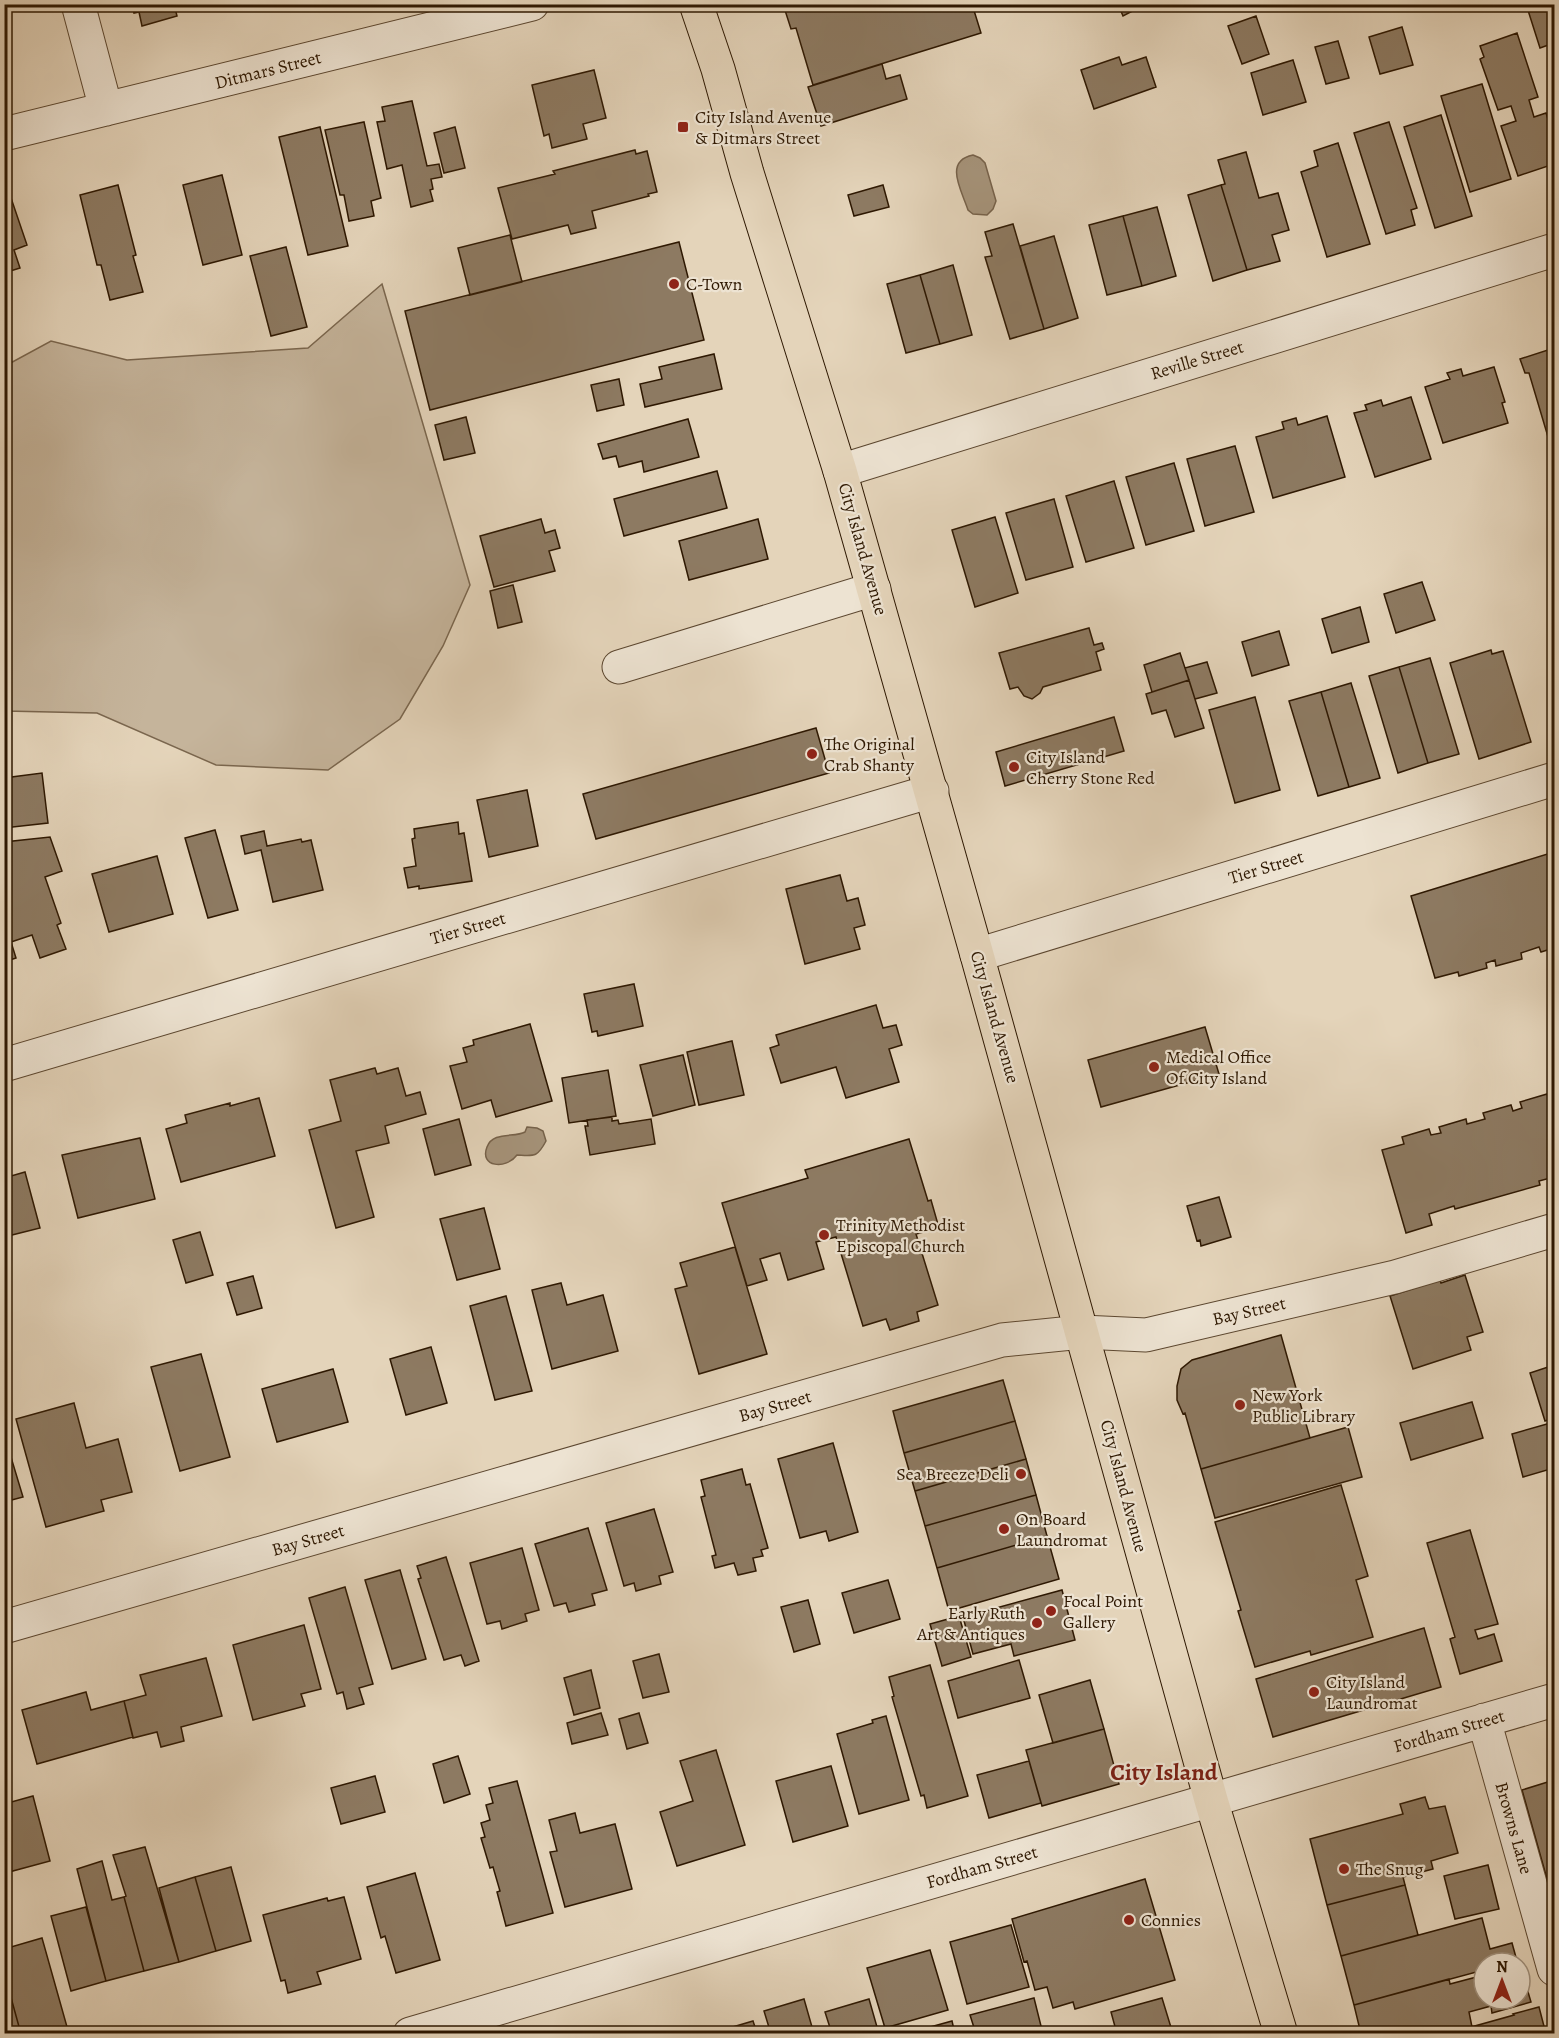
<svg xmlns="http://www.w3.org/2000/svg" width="1559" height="2038" font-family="Alegreya,serif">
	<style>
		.green { fill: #c5b49b; stroke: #7a664e; stroke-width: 1.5 }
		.water { fill: #a6947b; stroke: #76624b; stroke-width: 1.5 }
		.building { fill: #8d7a62; stroke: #2e1802; stroke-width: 1.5 }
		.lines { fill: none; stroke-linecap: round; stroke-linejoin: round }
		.minor-casing { stroke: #5c4730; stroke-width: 35 }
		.major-casing { stroke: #2e1802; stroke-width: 35 }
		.minor { stroke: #ede3d2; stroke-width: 33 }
		.major { stroke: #e4d4ba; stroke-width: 33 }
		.poi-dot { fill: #8f2418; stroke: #ede3d2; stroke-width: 2 }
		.labels { text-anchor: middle; stroke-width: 4.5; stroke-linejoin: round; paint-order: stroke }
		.street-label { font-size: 18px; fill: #2e1802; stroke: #ede3d2 }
		.poi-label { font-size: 18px; fill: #2e1802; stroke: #ede3d2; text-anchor: start }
		.district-label { font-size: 24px; font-weight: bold; fill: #7a1f14; stroke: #ede3d2 }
	</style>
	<rect width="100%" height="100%" fill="#e4d4ba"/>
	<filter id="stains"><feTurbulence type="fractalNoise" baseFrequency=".00333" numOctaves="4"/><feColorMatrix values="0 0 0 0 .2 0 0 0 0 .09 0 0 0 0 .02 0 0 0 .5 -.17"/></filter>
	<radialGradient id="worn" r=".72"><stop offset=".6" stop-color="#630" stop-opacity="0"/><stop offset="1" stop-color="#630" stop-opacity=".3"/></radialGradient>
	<path class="green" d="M382,284L470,585L443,646L400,719L328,770L216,765L97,713L5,711V366L51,341L127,360L308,348Z"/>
	<path class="water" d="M973,155L980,158L985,163L996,201L993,209L987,215L973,214L968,210C962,191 943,161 973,155Z
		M527,1127L537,1128L543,1131L546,1141C537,1158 534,1156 517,1155C506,1170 479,1167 487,1147C493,1131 514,1138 525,1132Z"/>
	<path class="building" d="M132,4H174L177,16L142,26L139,12L134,13Z
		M783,4H972L981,33L813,85L796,28L791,29Z
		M1118,4H1144V5L1123,16Z
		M1526,4H1554V43L1540,48Z
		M1256,16L1269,54L1242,64L1228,26Z
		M1402,27L1413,65L1380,74L1369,37Z
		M1517,33L1538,97L1529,100L1534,117L1546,113L1554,139V164L1518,176L1501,126L1516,121L1511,106L1498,110L1480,59L1484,57L1480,46Z
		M1338,41L1349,78L1326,84L1315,47Z
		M1119,57L1122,65L1146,57L1156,87L1094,109L1081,70Z
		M1293,60L1306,102L1263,115L1251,73Z
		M882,64L886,79L900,75L907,99L821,126L808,87Z
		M594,70L606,118L583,124L587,139L552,148L549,134L544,136L532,85Z
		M1482,84L1511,179L1470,192L1441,96Z
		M412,101L427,166L439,164L442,177L431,179L433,189L430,190L433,201L411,207L402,165L387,169L377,122L385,121L382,107Z
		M1441,115L1472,216L1435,228L1404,127Z
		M364,122L381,198L371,201L374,216L349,221L344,195H340L325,130Z
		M1389,122L1417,208L1411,210L1415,225L1386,234L1354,133Z
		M320,127L348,246L308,255L279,137Z
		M455,127L465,168L444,173L434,133Z
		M1338,143L1370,244L1327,257L1301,172L1318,166L1314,151Z
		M635,150L636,154L647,151L657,192L648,194L649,196L592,211L596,228L571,234L568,225L512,239L498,188L555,174L553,171Z
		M1246,152L1259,198L1278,193L1289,230L1272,235L1280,261L1247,270L1221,185L1225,184L1218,160Z
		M222,175L242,255L203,265L183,185Z
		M118,185L136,255L133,256L143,292L110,300L101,265H97L80,195Z
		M883,185L889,207L854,216L848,195Z
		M1221,185L1247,270L1213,281L1188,195Z
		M10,195L27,245L14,250L20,268L7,272V275H4V197Z
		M1157,207L1176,276L1142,286L1123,216Z
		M1123,216L1142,286L1107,295L1089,225Z
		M1013,224L1044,329L1010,339L985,257L992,256L985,232Z
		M510,235L522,282L470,295L458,248Z
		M1054,236L1078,318L1044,329L1020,246Z
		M679,242L704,340L430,410L405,311Z
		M286,247L307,327L271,336L250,256Z
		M953,265L972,335L940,344L920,275Z
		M920,275L940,344L906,353L887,284Z
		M1554,348V457L1529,373H1525L1520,359Z
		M714,354L722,389L645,407L640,384L662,379L659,367Z
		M1494,367L1505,402L1502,403L1508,423L1443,443L1425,387L1450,379L1447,373L1461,369L1463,376Z
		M619,379L624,405L597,411L591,385Z
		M1411,397L1431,459L1375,477L1354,413L1367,410L1365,405L1381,400L1383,406Z
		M1327,416L1345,477L1273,498L1256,437L1284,429L1282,422L1296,418L1298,425Z
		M466,417L475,453L444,460L435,425Z
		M688,419L699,457L644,472L642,461L619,467L616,456L603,459L598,444Z
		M1235,446L1254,512L1205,526L1187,459Z
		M1174,463L1194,531L1146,545L1126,477Z
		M717,471L727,508L624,536L614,499Z
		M1114,481L1134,548L1086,562L1066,496Z
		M1054,499L1073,567L1026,580L1006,513Z
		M995,517L1018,593L975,607L952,530Z
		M541,519L545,533L555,530L560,548L549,551L555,571L494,587L480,536Z
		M758,519L768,559L689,580L679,541Z
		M1422,582L1435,620L1396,633L1384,594Z
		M513,585L522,622L498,628L490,591Z
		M1360,607L1369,642L1332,653L1322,619Z
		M1089,628L1094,645L1102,643L1104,649L1096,652L1101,670L1043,687L1040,693L1032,699L1024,696L1018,687L1010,689L999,653Z
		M1279,631L1289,665L1252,676L1242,642Z
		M1491,650L1492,654L1503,651L1531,742L1479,759L1450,663Z
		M1180,653L1189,680L1152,692L1144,665Z
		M1430,658L1459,754L1428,763L1399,667Z
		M1207,662L1217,693L1195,699L1185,668Z
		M1399,667L1428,763L1398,773L1369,676Z
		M1189,680L1204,728L1175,737L1166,710L1152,714L1146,694Z
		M1351,683L1380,778L1349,787L1321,692Z
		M1321,692L1349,787L1318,796L1289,701Z
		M1255,697L1280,790L1235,803L1209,710Z
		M1114,717L1124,751L1005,786L996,752Z
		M816,728L829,773L596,839L583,794Z
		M42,773L48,823L4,828V778Z
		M527,790L538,846L489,857L477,800Z
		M458,822L459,834L464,833L472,881L419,889V886L408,888L404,868L416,866L412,839L415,838L414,829Z
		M215,830L238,910L208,918L185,838Z
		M264,831L267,846L301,839L302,842L311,840L323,890L273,902L261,850L245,854L241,836Z
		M50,837L62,871L45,877L61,923L57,925L66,949L40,958L32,935L11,942L16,958L4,962V842Z
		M1554,852V948L1541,952L1539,947L1521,953L1522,959L1496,966L1495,960L1486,963L1487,968L1459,976L1458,972L1435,978L1411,896Z
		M157,856L173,914L109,932L92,874Z
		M840,875L847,901L858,898L865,925L854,928L860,949L805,964L786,889Z
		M634,984L643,1026L598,1036L597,1031L592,1032L584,994Z
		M876,1005L883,1028L896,1025L902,1045L889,1049L899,1082L846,1098L836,1067L781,1083L770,1048L779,1045L776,1035Z
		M530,1024L552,1101L496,1117L491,1100L462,1109L450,1066L467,1062L463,1048L474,1045L473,1040Z
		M1205,1027L1219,1074L1101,1107L1088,1060Z
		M732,1041L744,1095L699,1105L687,1052Z
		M683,1055L695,1105L653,1116L640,1065Z
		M375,1068L377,1074L398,1068L406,1096L420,1092L426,1114L385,1126L389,1143L356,1151L374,1217L336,1228L309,1130L341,1121L330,1080Z
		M608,1070L616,1116L569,1123L562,1078Z
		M1547,1094L1549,1100L1554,1098V1177L1539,1181L1540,1185L1455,1209L1454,1206L1429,1214L1432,1225L1406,1233L1382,1150L1404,1144L1402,1137L1429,1129L1431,1135L1441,1133L1439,1127L1466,1119L1467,1124L1485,1119L1483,1113L1511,1105L1513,1111L1522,1108L1520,1102Z
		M259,1098L275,1156L181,1182L166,1129L187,1123L185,1115L230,1103V1106Z
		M612,1117V1121L618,1120L619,1124L651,1119L655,1144L590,1155L585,1126H588L587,1120Z
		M459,1119L471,1165L435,1175L423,1129Z
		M140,1138L155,1199L78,1218L62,1155Z
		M909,1139L928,1201L931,1200L939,1228L916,1234L938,1305L917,1312L919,1321L890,1330L886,1319L863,1326L836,1237L816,1242L824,1269L788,1280L780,1253L760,1259L767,1280L747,1286L722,1203L808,1178L805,1170Z
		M25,1172L40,1228L4,1237V1178Z
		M1219,1197L1231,1237L1201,1246L1200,1240L1197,1241L1187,1206Z
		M484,1208L500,1269L457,1280L440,1219Z
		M200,1232L213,1275L186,1283L173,1240Z
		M735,1247L767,1354L699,1374L675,1289L687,1286L680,1263Z
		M1465,1275L1483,1332L1467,1337L1471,1350L1413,1369L1390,1296L1440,1280L1441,1283Z
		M253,1276L262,1308L237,1315L227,1283Z
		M561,1283L567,1305L603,1295L618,1351L552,1369L532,1290Z
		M506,1296L532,1391L495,1400L470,1306Z
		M1281,1335L1310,1438L1201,1469L1185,1413L1183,1414L1177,1400V1386L1181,1369L1192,1360Z
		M431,1347L447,1403L406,1415L390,1359Z
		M201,1354L230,1457L180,1471L151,1367Z
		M1554,1365V1418L1545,1421L1530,1373Z
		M333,1369L348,1422L277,1442L262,1389Z
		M1003,1380L1015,1421L904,1453L893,1411Z
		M1472,1402L1483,1438L1411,1460L1400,1423Z
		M74,1403L86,1448L118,1439L132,1492L101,1500L104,1511L46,1527L16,1419Z
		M1015,1421L1026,1459L915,1491L904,1453Z
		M1554,1422V1468L1523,1477L1512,1434Z
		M1348,1427L1362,1477L1215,1518L1201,1469Z
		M4,1434L23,1497L4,1502Z
		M833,1443L858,1532L829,1541L826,1531L800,1538L778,1459Z
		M1026,1459L1036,1495L925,1526L915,1491Z
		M742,1469L746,1485L750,1484L768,1548L761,1550L763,1556L753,1558L756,1571L738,1575L734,1563L715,1568L712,1556L716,1555L701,1497L705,1496L701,1480Z
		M1341,1485L1368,1576L1356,1580L1373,1637L1311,1655L1310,1651L1255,1667L1238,1611L1241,1610L1215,1522Z
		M1036,1495L1047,1536L937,1568L925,1526Z
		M654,1509L673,1572L659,1576L661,1584L636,1591L634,1583L624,1586L606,1523Z
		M588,1528L607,1590L592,1594L595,1605L569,1612L566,1603L554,1606L535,1544Z
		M1470,1530L1498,1624L1475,1630L1478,1639L1494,1634L1502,1661L1460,1674L1450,1639L1455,1637L1427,1543Z
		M1047,1536L1059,1579L949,1611L937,1568Z
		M522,1548L539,1610L525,1614L527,1621L502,1629L500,1621L487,1624L470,1563Z
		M446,1557L479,1661L465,1666L461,1655L444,1660L418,1579L421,1578L417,1566Z
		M400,1570L426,1659L392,1669L365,1580Z
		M888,1580L900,1619L854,1633L842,1593Z
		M345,1587L373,1684L359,1688L364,1704L347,1709L343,1692L337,1694L309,1598Z
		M1062,1590L1075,1640L1014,1656L1011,1644L973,1654L963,1617Z
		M808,1600L820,1644L794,1652L781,1607Z
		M959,1616L971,1657L942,1666L930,1624Z
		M304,1625L321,1689L301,1694L305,1706L253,1720L233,1645Z
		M1424,1628L1441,1687L1273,1737L1256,1679Z
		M659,1654L669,1692L643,1698L633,1661Z
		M206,1658L222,1716L181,1727L184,1741L161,1747L157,1732L133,1738L124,1701L146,1695L140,1675Z
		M1019,1660L1030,1698L958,1718L948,1681Z
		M930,1665L968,1796L927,1808L924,1795L921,1796L892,1697L894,1696L889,1677Z
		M591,1670L600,1708L574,1715L564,1678Z
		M1090,1680L1104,1729L1053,1743L1039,1695Z
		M86,1692L91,1710L124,1701L133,1737L37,1764L22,1710Z
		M601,1713L608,1735L572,1744L567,1723Z
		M639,1713L648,1743L627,1749L619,1719Z
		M886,1716L909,1800L859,1814L837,1734L873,1723L872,1720Z
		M1104,1729L1119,1784L1042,1806L1026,1750Z
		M716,1750L745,1845L677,1866L660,1812L693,1801L680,1761Z
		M458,1756L470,1794L444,1803L433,1764Z
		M1029,1761L1041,1803L989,1818L977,1775Z
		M831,1766L848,1826L793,1842L776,1781Z
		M375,1776L385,1812L341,1824L331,1788Z
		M1554,1780V1904L1522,1790Z
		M517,1781L553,1913L506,1926L497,1892L500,1891L493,1867L490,1868L481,1838L485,1837L481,1823L490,1820L486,1805L493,1803L489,1788Z
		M33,1796L50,1861L9,1872L4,1855V1804Z
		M1425,1797L1429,1809L1445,1806L1458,1853L1431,1861L1433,1869L1403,1877L1405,1885L1327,1905L1310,1839L1403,1814L1400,1804Z
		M575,1813L580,1833L615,1824L632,1889L565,1907L550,1852L557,1851L549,1820Z
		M145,1847L179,1962L144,1971L124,1897L126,1896L113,1855Z
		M102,1861L112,1900L124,1897L144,1971L106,1981L77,1869Z
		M1488,1865L1499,1909L1455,1919L1444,1876Z
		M231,1867L251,1941L216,1951L195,1877Z
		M415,1873L440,1960L396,1973L385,1936L381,1938L367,1887Z
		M195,1877L216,1951L179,1962L159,1888Z
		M1145,1879L1175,1980L1075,2009L1073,2002L1053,2008L1047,1987L1035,1990L1027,1961L1024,1962L1012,1919Z
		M1405,1885L1418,1935L1341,1956L1327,1905Z
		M344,1897L361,1959L317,1972L321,1984L288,1993L285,1980L281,1981L263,1915L327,1898L328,1901Z
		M86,1907L106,1981L71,1991L51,1916Z
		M1482,1918L1490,1949L1512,1943L1517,1961L1509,1963H1484V1970L1354,2005L1341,1956Z
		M1011,1925L1029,1987L967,2004L950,1942Z
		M42,1938L69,2034H21L4,1972V1949Z
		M930,1950L948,2010L885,2028L867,1968Z
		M1520,1965L1531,2002L1492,2013L1491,2006L1469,2012L1472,2027L1446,2034H1361L1354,2005L1449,1979L1450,1984L1484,1975V1999H1520Z
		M4,1972L21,2034H4Z
		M1034,1998L1043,2034H976L970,2015Z
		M1162,1998L1173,2034H1117L1111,2012Z
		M804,1999L814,2034H771L764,2011Z
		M869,1999L879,2034H832L825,2012Z
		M1539,2007L1546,2034H1446L1514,2015L1513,2014Z
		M753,2021L757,2033L760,2034H709Z
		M952,2021L955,2034H905Z"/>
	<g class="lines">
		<g class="minor-casing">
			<path id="minor" d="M78,4L106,109
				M4,134L532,4
				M840,471L1554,250
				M619,667L874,589
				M977,955L1554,779
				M4,1065L932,791
				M4,1627L1002,1340L1082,1332L1146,1335L1395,1277L1554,1230
				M1484,1720L1554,1969
				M410,2034L1554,1700"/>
		</g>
		<g class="major-casing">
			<path id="major" d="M696,4L718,69L747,173L840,471L977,955L1211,1800L1281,2034"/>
		</g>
		<use href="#minor" class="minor"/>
		<use href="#major" class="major"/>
	</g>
	<g class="poi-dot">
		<rect x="677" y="121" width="12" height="12" rx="3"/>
		<circle cx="674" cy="284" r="6"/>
		<circle cx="812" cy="754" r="6"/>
		<circle cx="1014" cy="767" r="6"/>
		<circle cx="1154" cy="1067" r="6"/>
		<circle cx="824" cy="1235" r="6"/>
		<circle cx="1240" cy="1405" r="6"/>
		<circle cx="1021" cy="1474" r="6"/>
		<circle cx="1004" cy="1529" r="6"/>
		<circle cx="1051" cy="1611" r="6"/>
		<circle cx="1037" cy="1623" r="6"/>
		<circle cx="1314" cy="1692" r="6"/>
		<circle cx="1344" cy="1869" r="6"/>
		<circle cx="1129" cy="1920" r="6"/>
	</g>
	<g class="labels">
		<g class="street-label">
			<text transform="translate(268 70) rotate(-14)" y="6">Ditmars Street</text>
			<text transform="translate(1197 360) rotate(-17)" y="6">Reville Street</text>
			<text transform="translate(863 549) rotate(74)" y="6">City Island Avenue</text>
			<text transform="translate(1266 867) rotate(-17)" y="6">Tier Street</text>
			<text transform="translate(468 928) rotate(-16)" y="6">Tier Street</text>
			<text transform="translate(995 1017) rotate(74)" y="6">City Island Avenue</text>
			<text transform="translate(1249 1311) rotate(-13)" y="6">Bay Street</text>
			<text transform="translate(775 1406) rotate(-16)" y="6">Bay Street</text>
			<text transform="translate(1124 1486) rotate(75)" y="6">City Island Avenue</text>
			<text transform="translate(308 1540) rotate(-16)" y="6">Bay Street</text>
			<text transform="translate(1449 1731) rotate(-16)" y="6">Fordham Street</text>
			<text transform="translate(1514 1828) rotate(74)" y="6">Browns Lane</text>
			<text transform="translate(982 1867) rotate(-16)" y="6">Fordham Street</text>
		</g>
		<g class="poi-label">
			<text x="695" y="123">City Island Avenue<tspan x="695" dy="21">&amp; Ditmars Street</tspan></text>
			<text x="686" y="290">C-Town</text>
			<text x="824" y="750">The Original<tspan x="824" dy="21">Crab Shanty</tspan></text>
			<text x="1026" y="763">City Island<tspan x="1026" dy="21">Cherry Stone Red</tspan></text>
			<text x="1166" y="1063">Medical Office<tspan x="1166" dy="21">Of City Island</tspan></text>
			<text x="836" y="1231">Trinity Methodist<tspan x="836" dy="21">Episcopal Church</tspan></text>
			<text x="1252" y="1401">New York<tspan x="1252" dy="21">Public Library</tspan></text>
			<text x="1009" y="1480" text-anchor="end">Sea Breeze Deli</text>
			<text x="1016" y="1525">On Board<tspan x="1016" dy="21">Laundromat</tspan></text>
			<text x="1063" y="1607">Focal Point<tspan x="1063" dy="21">Gallery</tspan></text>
			<text x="1025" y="1619" text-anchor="end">Early Ruth<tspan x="1025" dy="21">Art &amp; Antiques</tspan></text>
			<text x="1326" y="1688">City Island<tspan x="1326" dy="21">Laundromat</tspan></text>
			<text x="1356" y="1875">The Snug</text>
			<text x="1141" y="1926">Connies</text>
		</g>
		<g class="district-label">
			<text x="1164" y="1780">City Island</text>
		</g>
	</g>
	<rect width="1559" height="2038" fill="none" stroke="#e4d4ba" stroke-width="24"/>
	<rect x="6" y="6" width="1547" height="2026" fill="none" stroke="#2e1802" stroke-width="3"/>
	<rect x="12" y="12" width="1535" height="2014" fill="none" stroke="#2e1802" stroke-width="1.5"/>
	<g transform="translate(1502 1981)"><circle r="28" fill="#ede3d2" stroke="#a1927f" stroke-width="1.5"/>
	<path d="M0-4.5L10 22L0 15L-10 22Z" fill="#8f2418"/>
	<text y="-9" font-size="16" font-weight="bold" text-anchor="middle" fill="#2e1802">N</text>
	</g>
	<rect width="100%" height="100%" filter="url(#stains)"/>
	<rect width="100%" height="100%" fill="url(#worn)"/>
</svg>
